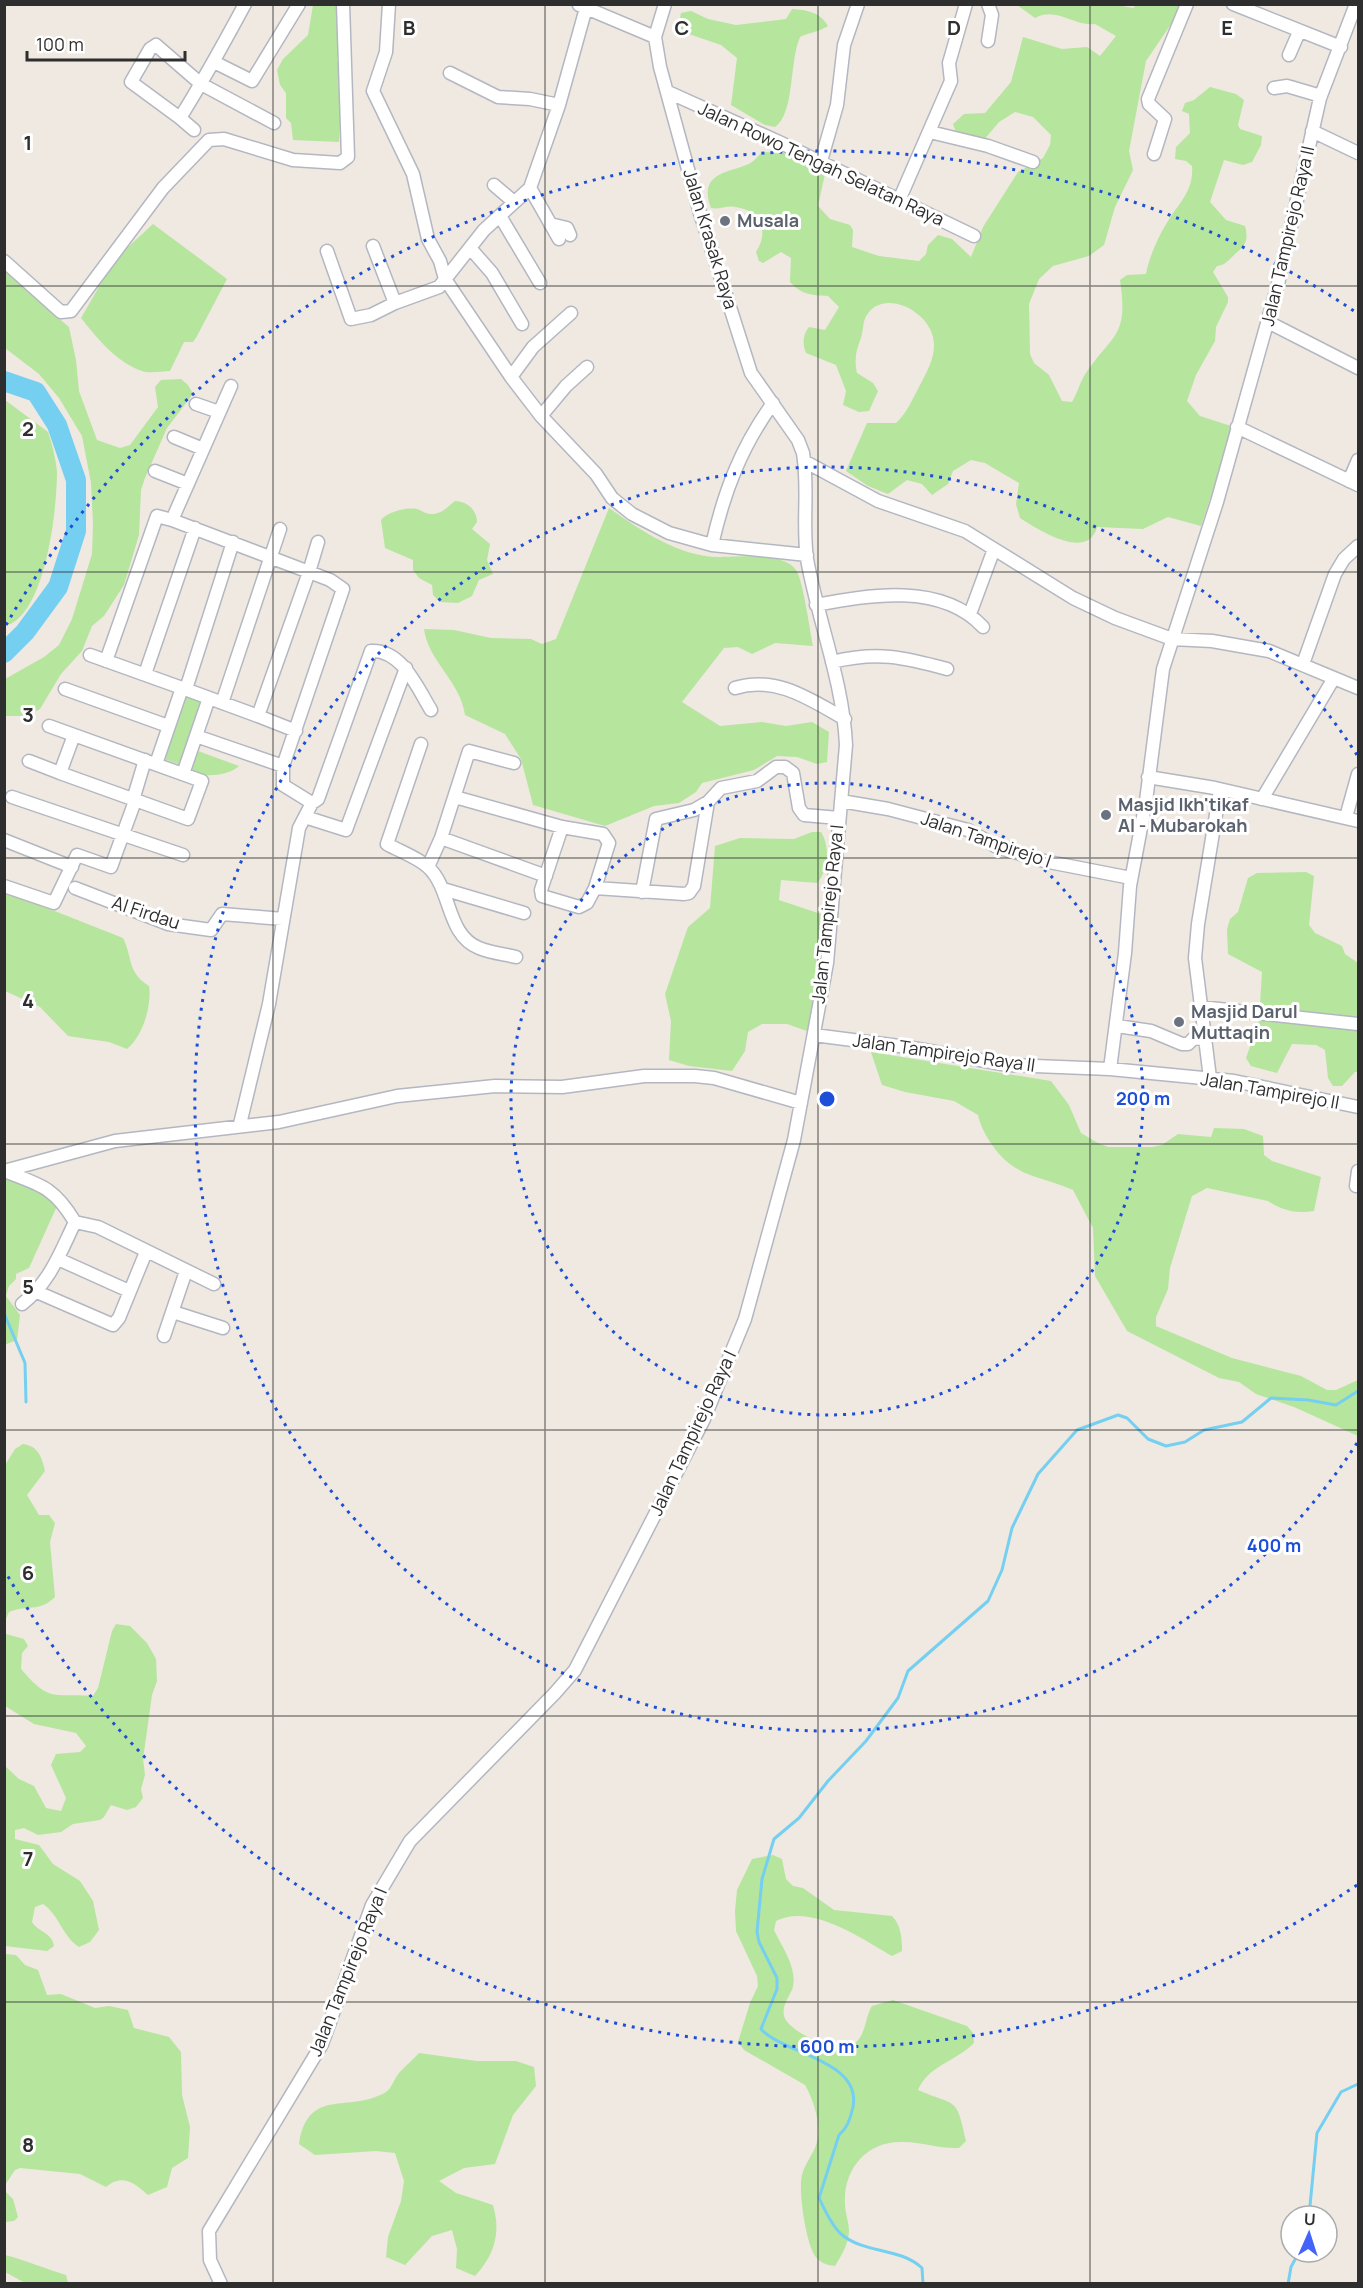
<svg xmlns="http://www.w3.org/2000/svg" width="1363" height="2288" font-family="Manrope,sans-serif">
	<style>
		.green { fill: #b6e59e }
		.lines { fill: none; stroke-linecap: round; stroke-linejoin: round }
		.stream { stroke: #75cff0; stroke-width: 3 }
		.river { stroke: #75cff0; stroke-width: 20 }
		.street-casing { stroke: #b4b7c1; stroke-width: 15 }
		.street { stroke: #fff; stroke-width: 12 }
		.grid { fill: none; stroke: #2e2e2e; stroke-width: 1.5; stroke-opacity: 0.55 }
		.ring { fill: none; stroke: #1d4ed8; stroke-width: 3; stroke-dasharray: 3 6 }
		.worship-dot { fill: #6b7280; stroke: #fff; stroke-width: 2 }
		.labels { text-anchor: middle; stroke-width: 6; stroke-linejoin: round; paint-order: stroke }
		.street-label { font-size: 18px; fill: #2e2e2e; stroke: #fff }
		.worship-label { font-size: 18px; font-weight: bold; fill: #5b616d; stroke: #fff; text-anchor: start }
		.grid-label { font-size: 20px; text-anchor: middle; font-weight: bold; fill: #2e2e2e; stroke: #fff; stroke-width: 6; stroke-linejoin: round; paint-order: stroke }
		.centre { fill: #1d4ed8; stroke: #fff; stroke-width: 3 }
		.ring-label { font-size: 18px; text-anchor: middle; font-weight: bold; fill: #1d4ed8; stroke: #fff; stroke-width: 6; stroke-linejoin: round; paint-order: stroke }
	</style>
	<rect width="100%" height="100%" fill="#efe9e1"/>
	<path class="green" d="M1112,4L1133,8L1136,5H1184L1146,61L1129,151L1133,170L1115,207L1104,245L1089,256L1053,266L1039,279L1029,304L1030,354L1034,363L1049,375L1062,401L1072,402C1077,394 1079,385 1084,376C1112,333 1129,339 1120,280L1127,275L1146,274C1149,257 1159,235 1168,221C1180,202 1194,190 1192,166L1186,161L1175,159L1176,147L1190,133L1189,114L1182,111L1185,103L1194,100L1210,87L1236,94L1244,100L1238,125L1240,129L1262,136L1261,145L1252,162L1243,165L1224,160L1210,202L1226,220L1245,226C1250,245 1242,247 1230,259C1225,263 1224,265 1217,266L1213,272L1228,297V302L1216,327L1215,341L1196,375L1187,401L1200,416L1234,427L1201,526L1168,517L1143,529L1097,527C1088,562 1037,529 1020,518L1016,504L1019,483L985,463L971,460L953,471L948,484L932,495L922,484L907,480L888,494L868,486L846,471L867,423H896C907,413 913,398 920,385C926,374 934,359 934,346C935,314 888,289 869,312C862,320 864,328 861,338C856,350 854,360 857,373L873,383L878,391L869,411L859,412L843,405L846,391L836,365L806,353C802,344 803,334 809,327L825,330L839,307L828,296C811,295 802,295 790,282L791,258L781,252L763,263L759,261L756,252C770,231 760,210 735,207C726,205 720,210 711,208C696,169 736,173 752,162C756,159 759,155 762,152L785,153L825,174L818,206L830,219L850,225L853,230L852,247L879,256L919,261L926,254L928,245L938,235L952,239L971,257L983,227L1018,172L1043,158L1050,145L1051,135L1033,117L1015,112L999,122L983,141L956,132L953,124L964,114L985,113L1011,82L1023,37L1062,49L1087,47L1100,56L1116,36L1095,24C1074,27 1057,6 1035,18L1017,5Z
		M313,5H338L340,44L337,60L340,69L338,83L341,102L339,142L293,140L291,123L286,118V93L280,85L277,70L283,59L308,35Z
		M792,9C807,10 820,12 828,26C819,32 810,32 800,37C789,62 795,113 775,127L765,125L731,105L737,58L721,45L683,32L679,23L681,13L691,11L708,19L736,25L786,19Z
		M153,224L227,279L197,336L193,342H184L170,371C162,371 150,374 142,371C116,362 97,338 81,318L115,259Z
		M5,268L13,279L69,327L76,360L79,391L97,440L120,448L130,445L158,407L155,387L161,380L181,379L188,385L193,394L167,428L145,478L141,490L139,535L124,585L104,616L92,626L82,651L61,674L40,709L27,716H5V679L44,657L59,645L72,619L92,554L93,525L91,483L82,436L59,398L39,374L5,348Z
		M5,400L48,432C52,443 56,460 57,472C57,508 46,616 5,626Z
		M455,501C467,501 477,510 477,522L472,529L490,544L487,560L493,574L479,580L472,596L458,603L440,602L433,595L432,585L419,578L413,570V560L385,548L381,520C387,512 407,507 417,509C421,510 426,514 430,514C441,515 447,507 455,501Z
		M609,508C640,530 681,558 721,557C740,557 784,552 796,570C803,579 810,632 813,646L775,643L752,654L738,647L724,648L682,702L720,726L762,722L786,726L812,722L829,732L827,762L817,764L797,757L777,756L754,770L702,783L696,792L679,803L654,806L605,826L533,805L521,759L505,734L465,715C461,682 428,661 424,629L454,630L491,638L531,639L542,644L556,639Z
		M185,696L202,702L181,765L164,759Z
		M198,751L239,766C227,777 203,777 189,772Z
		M812,832H821C830,846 829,870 817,883L781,880L779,900L821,914L810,1025L807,1031L787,1024H762L748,1032L745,1051L732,1071L689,1066L669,1060L671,1021L665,994L688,927L710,908L715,846L740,838L794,839Z
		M1306,872L1314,876L1309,925L1315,933L1342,946L1345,954L1358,963V1072H1355L1342,1086H1333L1328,1078L1325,1050L1316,1045L1292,1044L1277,1073L1251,1066L1246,1058L1259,1021L1262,972L1228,954L1227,929L1230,919L1238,912L1248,878L1257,873Z
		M4,891L123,938C133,957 126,971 149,986C152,1005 143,1036 127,1049L109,1042L68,1036L40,1007L5,991Z
		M871,1052L1051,1081L1069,1105L1081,1133L1098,1143L1108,1147H1152L1162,1145L1178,1134L1211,1137L1214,1128L1244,1129L1263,1136L1264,1155L1272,1161L1321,1177L1314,1211C1298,1214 1282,1211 1268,1201L1207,1188L1192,1196L1170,1268L1168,1289L1156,1317V1326L1232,1358L1301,1376L1327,1390H1336L1358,1380V1436L1294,1407L1256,1394L1239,1382L1219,1378L1127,1331L1095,1276L1093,1228L1073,1190C1042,1176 1017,1178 995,1149C987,1138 981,1128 978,1115L954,1101L905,1092L882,1085Z
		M4,1176L36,1188L57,1206L29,1268L16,1274V1279L9,1286L6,1296L20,1315L17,1340L4,1345Z
		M23,1444C38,1446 42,1457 45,1471L27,1495L39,1515H49L55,1523L50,1542L55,1597C38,1613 28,1604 9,1612L5,1621L6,1634L24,1639L28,1646L22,1653L21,1669C50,1703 53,1693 93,1696L98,1688L112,1631L116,1624L130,1626L147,1643L156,1659L157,1681L152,1695L143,1759L145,1775L141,1789L143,1798L136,1807L127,1810L111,1805L104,1817L100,1820L73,1824L61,1832L38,1835L24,1828L15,1830V1839L39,1845L53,1864L80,1881L93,1901L99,1930L90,1942L79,1947C62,1936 60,1916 43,1904L35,1907L32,1922C39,1933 52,1932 54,1946L47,1951L5,1946V1766L19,1779L34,1786L46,1808L61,1811L66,1798L51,1765L56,1754L80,1752L86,1746L76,1733L34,1724L5,1706V1465L15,1449Z
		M773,1855L782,1859L786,1879L793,1886L803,1888L834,1910L892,1916C901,1925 902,1938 902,1951L892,1956C862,1939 811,1903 776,1921L774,1930C782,1947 799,1970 792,1990C788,1998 782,2006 784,2016C788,2032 838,2055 855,2043C866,2035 865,2017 872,2006L893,2000L967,2026L973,2033L974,2043C955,2062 929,2065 918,2090C957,2107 956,2095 966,2141L959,2148C940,2149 922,2142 904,2142C867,2140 843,2169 845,2204C845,2213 849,2222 849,2232C848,2245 842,2254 835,2266C826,2265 821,2263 815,2256C806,2243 798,2191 802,2175C805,2162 816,2152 818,2137C820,2120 813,2099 805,2085L744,2050L738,2042L750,2003L758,1986L757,1976L736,1931L735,1911L737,1890L752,1859Z
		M5,1954L16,1955L25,1965L38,1970L47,1995L61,1994L95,2008L109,2006L128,2010L134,2028L169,2037L181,2052L182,2095L190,2127L188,2158L172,2168L167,2187L148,2195C135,2183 122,2173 106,2187L80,2174L20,2168L15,2170L5,2185Z
		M419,2053L477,2061H516L534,2067L536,2086L513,2115L495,2164L464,2168L439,2181L456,2193L493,2205C501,2233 495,2254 475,2276L456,2268L457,2249L452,2230L432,2236L405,2265L386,2257L388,2237L401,2201L404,2181L395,2153L376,2151L315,2155L299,2144C308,2086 349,2114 386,2092C392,2088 394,2079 399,2073C405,2066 413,2060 419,2053Z
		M4,2190L13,2199L18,2217L14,2221L5,2222Z
		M5,2255C26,2260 45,2269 66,2275L68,2283H25L5,2272Z"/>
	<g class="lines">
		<path class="stream" d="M4,1313L25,1363L26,1402
			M1309,2216L1317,2133L1341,2092L1358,2084
			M923,2284L922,2268C900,2247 864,2254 841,2234C831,2225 825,2210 819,2198L839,2135C848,2127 850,2119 853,2107C862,2060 783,2054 761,2029L777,1989V1978L759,1942L757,1932L762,1879L774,1839L799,1818L828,1781L866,1741L898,1698L908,1671L988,1601L1002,1570L1012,1528L1038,1474L1077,1430L1118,1415L1127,1418L1148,1439L1166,1446L1185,1442L1204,1430L1242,1422L1271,1398L1308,1400L1336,1405L1358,1391
			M1288,2284L1291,2267L1299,2252"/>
		<path class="river" d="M4,381L36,392L57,425L76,480V531L58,587L25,632L4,653"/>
		<g class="street-casing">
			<path id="street" d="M245,4C224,43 203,81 180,118L131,82L150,49L156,45L201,84L274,123
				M389,4L386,52L373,91L413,174L428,239L440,261L445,279L511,377L541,416L596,474L612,498L632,514L669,533L712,545L807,555
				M1233,4L1341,47
				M579,5L655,37
				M988,41L992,15L988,4
				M1289,55L1299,32
				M214,62L252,81L299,4
				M450,73L498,97L530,99L559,105
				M1274,88L1287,86L1321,96
				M668,92L779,142L974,236
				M180,118L194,130
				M1312,131L1358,153
				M930,132L988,146L1033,162
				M1154,154L1165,119L1149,104L1148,99L1187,4
				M821,161L837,105L844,45L858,4
				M494,185L514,202
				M530,188L559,239
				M900,198L951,81L949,63L966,4
				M500,216L540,283
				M550,224L567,228L570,235
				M373,246L395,303
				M470,248L492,273L522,324
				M327,251L351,319L371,315L395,303L439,287L484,230L530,188L559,105L586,8
				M4,261L61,312L71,311L163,188L209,140L224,139L293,160L340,163L348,157L343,4
				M1268,322L1358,368
				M511,377L533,347L571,313
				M231,386L172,520L309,572L258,716L296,731
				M196,404L219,412
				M541,416L566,386L587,367
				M1237,427L1358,485
				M174,437L203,449
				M804,461L878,501L965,531L1073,598L1115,618L1172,639L1212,641L1269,651L1358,688
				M155,471L188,484
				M1349,481L1358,460
				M712,545C724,492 741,447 773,403
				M816,605C869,595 941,582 983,627
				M970,614L994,549
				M90,655L182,688L156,764
				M106,661L157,516L172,520
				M832,662C877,651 903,657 947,669
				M1303,664L1335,574L1344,559L1358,546
				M145,674L195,528
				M182,688L258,716
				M735,688C776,675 811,700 845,719
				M65,689L168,726
				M186,689L233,542
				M222,703L280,529
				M49,726L202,781L188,819L60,773
				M196,736L283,766
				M421,744L387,844C399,851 417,857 428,867C452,889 446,935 479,948C491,953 504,954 516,957
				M29,761L60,773L74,735
				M183,774L209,698
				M1148,777L1215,788L1358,821
				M12,797L183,855
				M455,797L562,827L603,834L609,843L595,888
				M1262,799L1334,678
				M133,800L145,760
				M841,801L888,809L968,830L997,847L1044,861L1131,878
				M312,803L283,785V766L343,589L330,580L309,572L318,542
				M305,817L346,830L406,668
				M1346,817L1358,774
				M562,827L541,890L542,896L579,907L587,903L595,888L684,894L689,893L694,886L708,802
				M441,838L546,876
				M4,840L72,867
				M428,867L441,838L469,751L514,763
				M4,886L54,903L77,855L111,867L135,801
				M75,888L168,924L211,930L222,914L283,919
				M443,889L524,913
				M642,892L656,819L694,810L708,802L721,788L757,781L776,767H785L793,773L799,808L804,815L839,818
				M1201,1007L1358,1024
				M1117,1026L1151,1031L1182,1044H1188L1194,1038L1204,1039
				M814,1035L907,1047L1008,1065L1110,1069L1234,1081L1358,1107
				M1110,1069L1125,953L1130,886L1146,801L1163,669L1217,502L1278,284L1320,98L1356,4
				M1210,1078L1195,958L1198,924L1220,790
				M240,1124L269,1004L299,828L312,803L318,799L371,651C402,649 418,689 431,710
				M4,1171L115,1141L279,1122L397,1096L495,1086L562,1087L644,1076H695L714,1078L801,1103
				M4,1171C41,1185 54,1187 75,1222L98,1227L214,1284
				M1356,1186L1358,1171
				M58,1259L129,1291
				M37,1292L113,1325L119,1318L146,1252
				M22,1304C50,1282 60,1253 75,1222
				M173,1312L223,1328
				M164,1336L186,1271
				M221,2284L210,2260L209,2231L322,2044L372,1905L410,1841L555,1693L575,1670L704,1419L745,1319L794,1140L827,963L846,745C843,681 818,621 807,559C802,524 809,488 803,453L798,440L751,373L700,213L660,67L655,37L665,4"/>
		</g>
		<use href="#street" class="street"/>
	</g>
	<path class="grid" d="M273,4V2284M545,4V2284M818,4V2284M1090,4V2284M4,286H1358M4,572H1358M4,858H1358M4,1144H1358M4,1430H1358M4,1716H1358M4,2002H1358"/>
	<g class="ring">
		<circle cx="827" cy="1099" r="316"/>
		<path d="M1357 1443A632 632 0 1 1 1357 755"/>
		<path d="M1357 1885A948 948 0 0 1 6 1573M6 625A948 948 0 0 1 1357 313"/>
	</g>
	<g class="worship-dot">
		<circle cx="725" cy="221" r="6"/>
		<circle cx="1106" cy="815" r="6"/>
		<circle cx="1179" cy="1022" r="6"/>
	</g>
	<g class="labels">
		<g class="street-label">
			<text transform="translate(821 164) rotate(25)" y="6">Jalan Rowo Tengah Selatan Raya</text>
			<text transform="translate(1288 236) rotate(-77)" y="6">Jalan Tampirejo Raya II</text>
			<text transform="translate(710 239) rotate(73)" y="6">Jalan Krasak Raya</text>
			<text transform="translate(986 840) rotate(19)" y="6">Jalan Tampirejo I</text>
			<text transform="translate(146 913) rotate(18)" y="6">Al Firdau</text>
			<text transform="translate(828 914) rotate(-84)" y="6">Jalan Tampirejo Raya I</text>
			<text transform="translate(944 1053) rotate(8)" y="6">Jalan Tampirejo Raya II</text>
			<text transform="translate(1270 1091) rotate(10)" y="6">Jalan Tampirejo II</text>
			<text transform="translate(693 1433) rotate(-65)" y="6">Jalan Tampirejo Raya I</text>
			<text transform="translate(348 1972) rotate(-68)" y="6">Jalan Tampirejo Raya I</text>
		</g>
		<g class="worship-label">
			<text x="737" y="227">Musala</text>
			<text x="1118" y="811">Masjid Ikh'tikaf<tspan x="1118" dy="21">Al - Mubarokah</tspan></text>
			<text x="1191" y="1018">Masjid Darul<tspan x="1191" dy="21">Muttaqin</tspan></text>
		</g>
	</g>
	<g class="grid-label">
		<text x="409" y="35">B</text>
		<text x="682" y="35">C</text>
		<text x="954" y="35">D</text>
		<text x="1227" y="35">E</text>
		<text x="28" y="150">1</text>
		<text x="28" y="436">2</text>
		<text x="28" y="722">3</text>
		<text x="28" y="1008">4</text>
		<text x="28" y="1294">5</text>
		<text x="28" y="1580">6</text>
		<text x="28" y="1866">7</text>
		<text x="28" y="2152">8</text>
	</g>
	<circle cx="827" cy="1099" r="9" class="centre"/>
	<g class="ring-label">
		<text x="1143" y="1105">200 m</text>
		<text x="1274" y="1552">400 m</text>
		<text x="827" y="2053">600 m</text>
	</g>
	<rect width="1363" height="2288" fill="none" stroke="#2e2e2e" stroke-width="12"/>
	<g transform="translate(1309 2234) rotate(3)"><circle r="28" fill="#ffffff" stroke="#ababab" stroke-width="1.5"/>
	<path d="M0-4.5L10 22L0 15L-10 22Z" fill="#4264fb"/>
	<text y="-9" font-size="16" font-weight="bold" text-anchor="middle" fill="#2e2e2e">U</text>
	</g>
	<path d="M27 51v9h158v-9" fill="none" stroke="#2e2e2e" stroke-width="3"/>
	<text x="36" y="51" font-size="18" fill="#2e2e2e" stroke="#ffffff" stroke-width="4.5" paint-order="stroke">100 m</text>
</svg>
